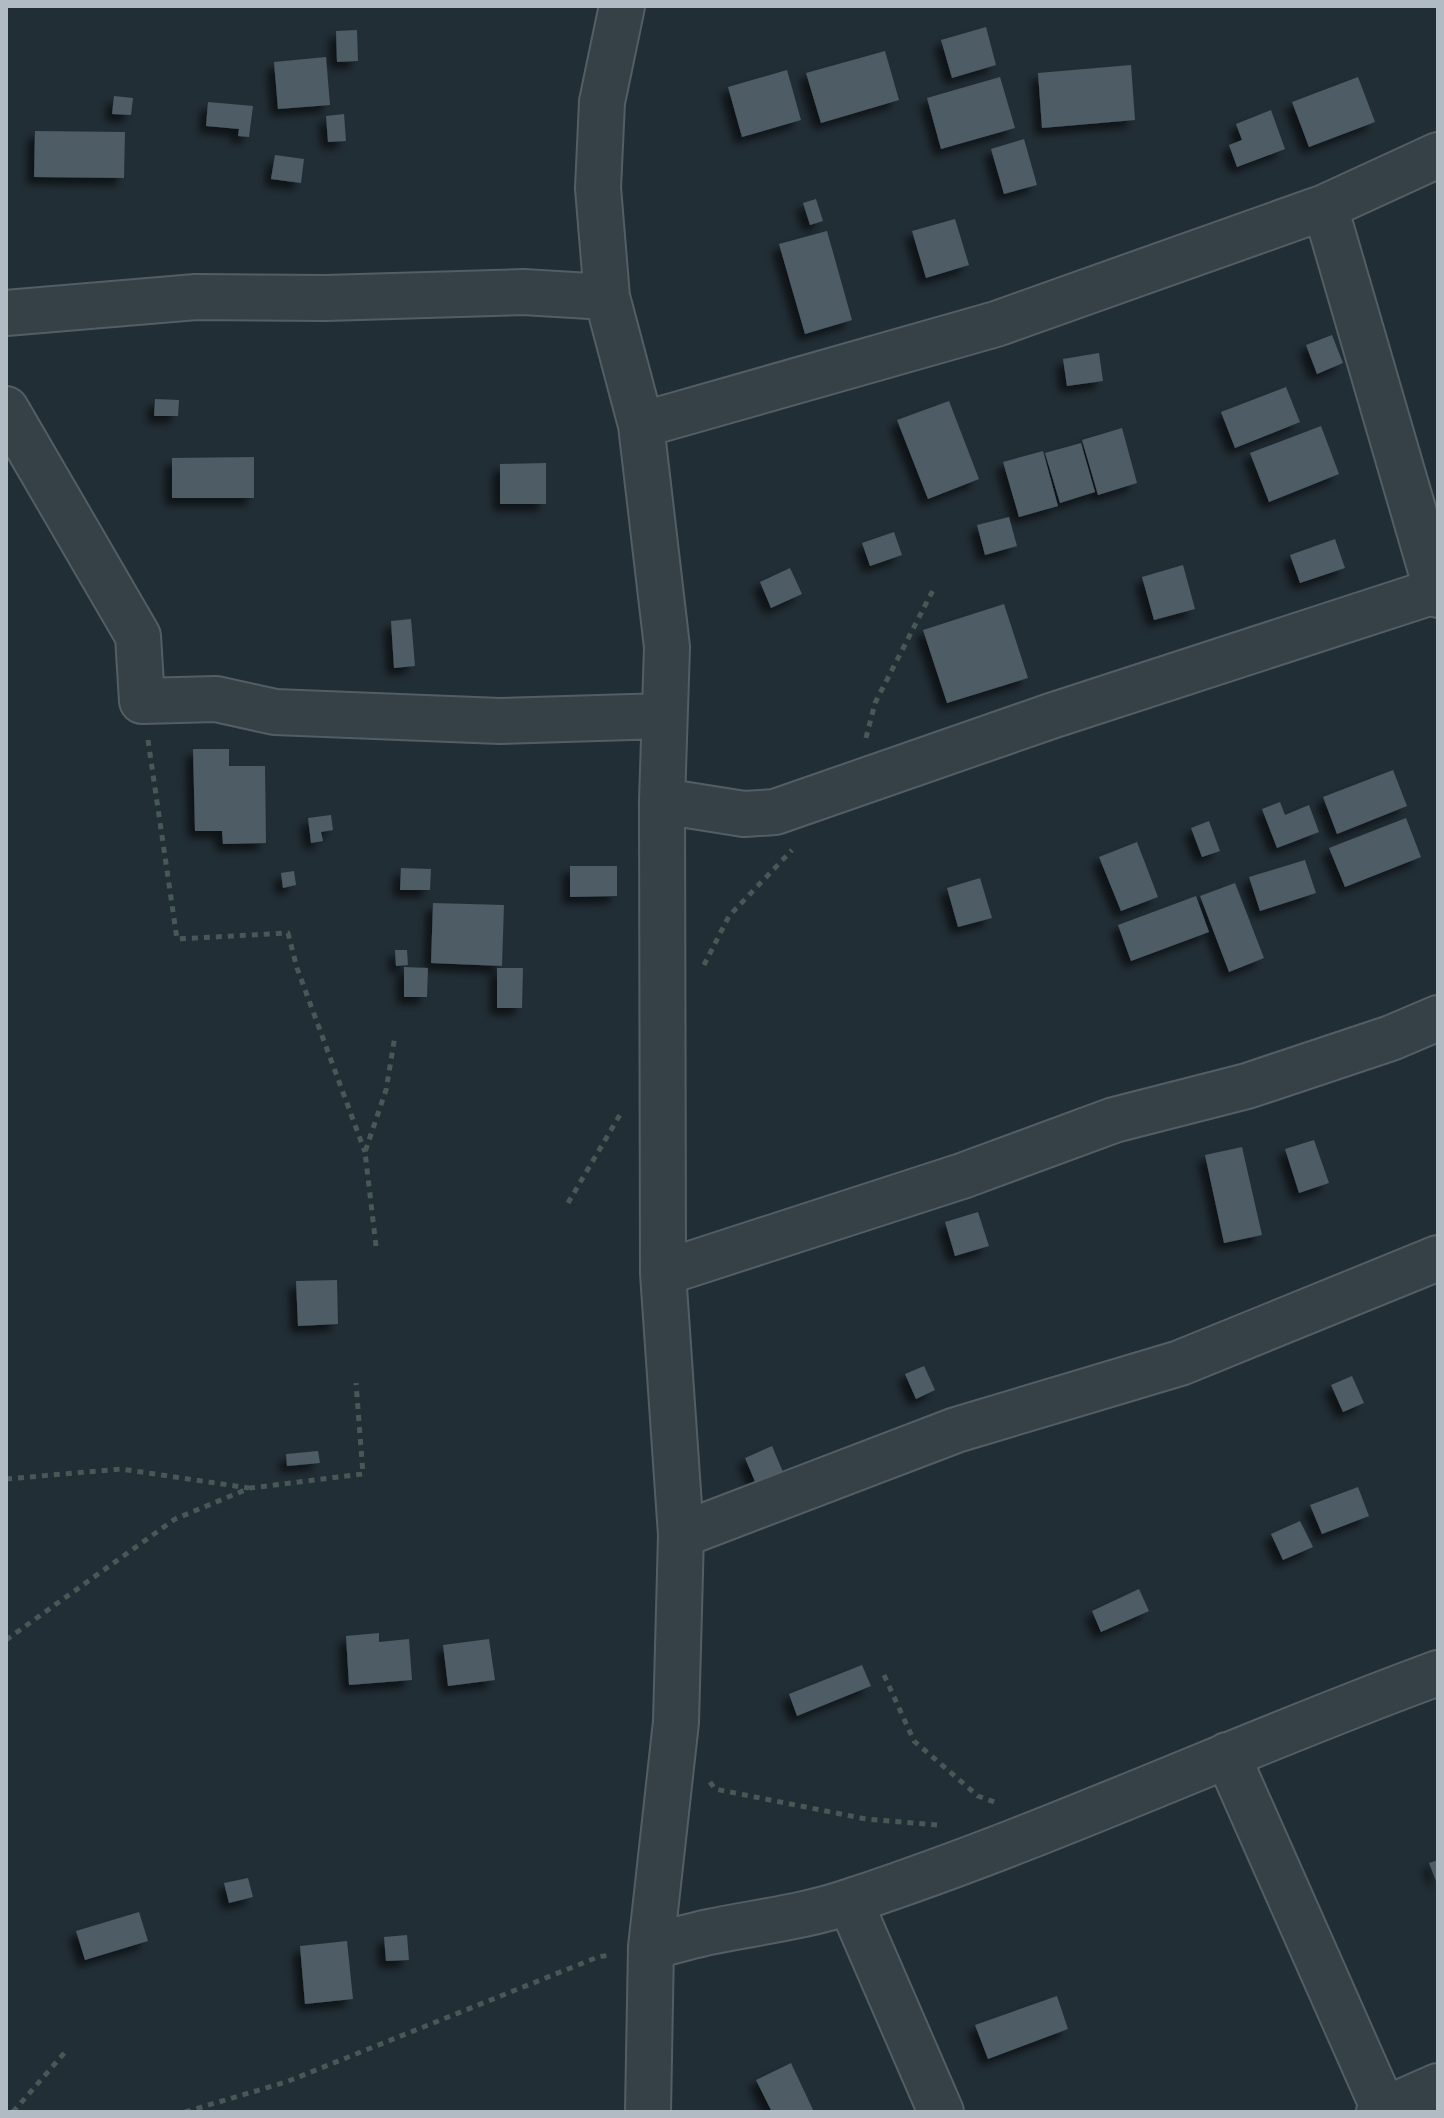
<svg xmlns="http://www.w3.org/2000/svg" width="1444" height="2118" font-family="Karla,sans-serif">
	<style>
		.building { fill: #4d5b65; filter: url(#shadow) }
		.lines { fill: none; stroke-linecap: round; stroke-linejoin: round }
		.minor-casing { stroke: #535e64; stroke-width: 48 }
		.path { stroke: #465957; stroke-width: 5; stroke-dasharray: 6 6; stroke-linecap: butt }
		.minor { stroke: #354047; stroke-width: 44 }
	</style>
	<defs>
		<filter id="shadow"><feDropShadow dx="-7" dy="7" stdDeviation="4" flood-color="#0009"/></filter>
	</defs>
	<rect width="100%" height="100%" fill="#222e36"/>
	<path class="building" d="M986,27L996,65L952,78L941,40Z
		M357,30L358,61L337,62L336,31Z
		M885,51L899,100L821,123L806,73Z
		M326,57L330,105L278,109L274,62Z
		M1131,65L1135,120L1042,128L1038,73Z
		M787,70L801,120L742,137L728,87Z
		M1000,77L1015,128L941,149L927,98Z
		M1358,77L1375,122L1309,147L1292,102Z
		M114,96L133,98L131,115L112,114Z
		M208,102L253,106L249,137L238,136L239,129L206,126Z
		M1271,110L1285,149L1237,167L1229,145L1242,140L1236,124Z
		M344,114L346,141L328,142L326,116Z
		M35,131L125,132L124,178L34,177Z
		M1024,139L1037,185L1004,194L991,149Z
		M275,155L304,159L301,183L271,179Z
		M816,199L823,221L810,225L803,203Z
		M955,219L969,265L926,278L912,231Z
		M827,231L852,320L805,334L779,244Z
		M1332,335L1343,363L1317,374L1306,345Z
		M1099,353L1103,381L1067,386L1063,359Z
		M1286,387L1300,422L1235,448L1221,412Z
		M155,399L179,400L178,416H154Z
		M949,401L979,479L928,499L897,420Z
		M1321,426L1339,474L1269,502L1250,453Z
		M1122,428L1137,483L1098,495L1082,440Z
		M1081,443L1095,492L1060,503L1045,453Z
		M1043,451L1058,506L1019,517L1003,462Z
		M254,457V498H172V458Z
		M546,463V504H500V464Z
		M1009,517L1017,546L985,555L977,525Z
		M894,532L902,555L870,566L862,543Z
		M1335,539L1345,568L1300,583L1290,555Z
		M1183,565L1195,609L1154,620L1142,577Z
		M790,568L802,594L771,608L760,582Z
		M1004,604L1028,678L947,703L923,630Z
		M411,619L415,666L394,668L391,621Z
		M193,749H229V766H265L266,843L223,844L222,831H195Z
		M1393,770L1407,806L1337,834L1323,797Z
		M1280,802L1285,815L1309,805L1319,832L1277,848L1262,809Z
		M331,815L333,830L321,832L323,841L311,843L308,818Z
		M1406,818L1421,857L1345,887L1329,848Z
		M1209,821L1220,851L1202,857L1191,828Z
		M1137,842L1158,897L1121,911L1099,857Z
		M1305,860L1316,893L1260,911L1249,877Z
		M570,866H617V896L570,897Z
		M401,868L431,869L430,890H400Z
		M294,871L296,885L283,888L281,873Z
		M980,878L992,918L958,927L947,888Z
		M1235,883L1264,958L1229,972L1200,896Z
		M1196,896L1209,932L1131,961L1118,925Z
		M433,903L504,905L502,966L431,963Z
		M395,950H407L408,965L396,966Z
		M404,967L428,968L427,997H404Z
		M497,968H523L522,1008H497Z
		M1314,1140L1329,1183L1299,1193L1285,1149Z
		M1242,1147L1262,1235L1224,1243L1205,1155Z
		M978,1212L989,1246L955,1256L945,1222Z
		M337,1280L338,1324L298,1326L296,1281Z
		M924,1366L935,1390L916,1399L905,1374Z
		M1352,1376L1364,1403L1343,1412L1331,1385Z
		M772,1446L783,1472L756,1484L745,1458Z
		M318,1451L320,1463L287,1466L286,1454Z
		M1358,1487L1369,1516L1322,1534L1310,1505Z
		M1300,1521L1313,1547L1283,1560L1271,1534Z
		M1139,1589L1149,1611L1101,1632L1092,1611Z
		M379,1633V1642L409,1639L412,1680L349,1685L346,1636Z
		M489,1639L495,1680L448,1686L443,1645Z
		M862,1665L871,1686L797,1716L789,1694Z
		M1438,1860V1886L1429,1863Z
		M248,1878L253,1897L229,1903L224,1883Z
		M139,1912L148,1941L85,1960L76,1931Z
		M407,1935L409,1960L386,1961L384,1937Z
		M347,1941L353,1999L305,2004L300,1946Z
		M1057,1996L1068,2029L988,2059L975,2025Z
		M791,2063L814,2112H772L756,2080Z"/>
	<g class="lines">
		<g class="minor-casing">
			<path id="minor" d="M622,6L602,102L598,188L607,297L641,425L667,647L662,801L663,1273L681,1535L676,1722L651,1947L648,2112
				M1325,207L1438,595
				M6,313L196,297L326,298L523,292L607,297
				M6,409L138,636L142,701L216,699L275,712L500,721L664,716
				M641,425L996,324L1325,207L1438,155
				M662,801L744,814L775,812L1051,716L1438,590
				M663,1273L962,1176L1114,1120L1247,1086L1391,1038L1438,1018
				M681,1535L956,1430L1180,1363L1438,1258
				M1227,1755L1385,2112
				M850,1902L941,2112
				M651,1947C670,1942 690,1936 709,1932C757,1922 805,1917 851,1901C1051,1835 1241,1745 1438,1673
				M1379,2112L1438,2086"/>
		</g>
		<path class="path" d="M866,738L875,703L933,590
			M148,740L177,939L288,933L297,968L365,1152
			M704,965L729,916L792,850
			M568,1203L621,1113
			M376,1246L365,1152L386,1090L395,1036
			M6,1479L121,1469L249,1488
			M6,1640L175,1519L250,1488L363,1474L356,1383
			M884,1675L914,1741L978,1796L997,1803
			M710,1782L715,1789L866,1819L937,1825
			M13,2112L66,2051
			M185,2112L286,2082L598,1957L610,1955"/>
		<use href="#minor" class="minor"/>
	</g>
	<rect width="1444" height="2118" fill="none" stroke="#b0bbc3" stroke-width="16"/>
</svg>
